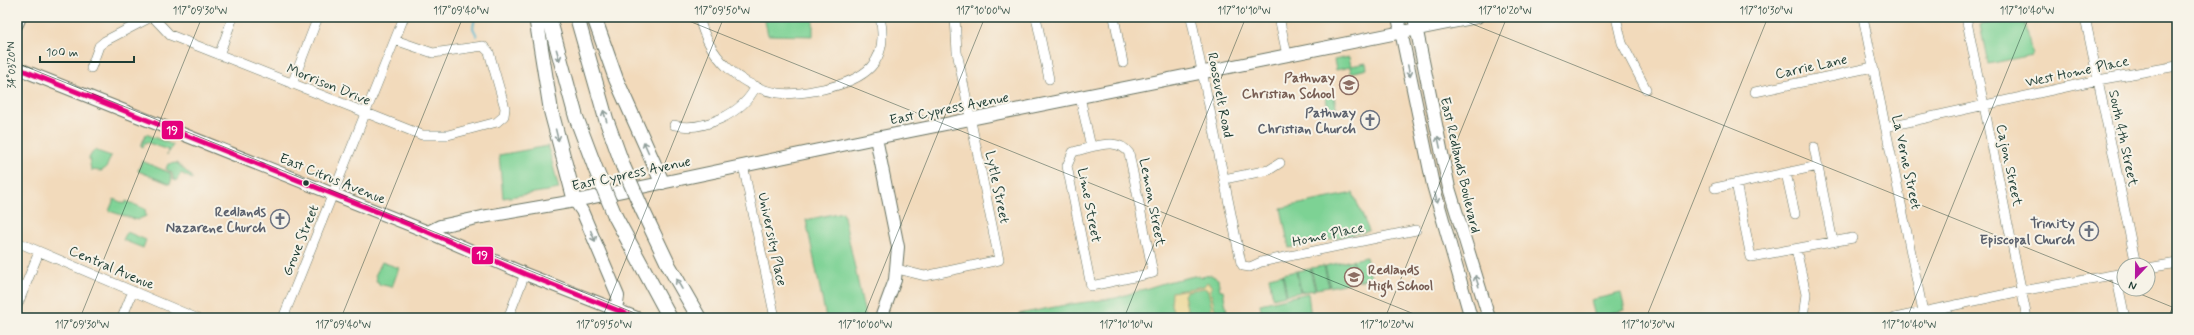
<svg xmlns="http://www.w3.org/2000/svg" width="2194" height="335" font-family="Mynerve,sans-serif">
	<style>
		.green { fill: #7dd294; stroke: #4e8864 }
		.sand { fill: #eeda9e; stroke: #868c69; fill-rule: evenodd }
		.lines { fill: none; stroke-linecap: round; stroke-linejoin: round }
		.stream { stroke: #51b6cf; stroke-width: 2 }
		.minor-casing { stroke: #697463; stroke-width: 10 }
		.major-casing { stroke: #697463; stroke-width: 14 }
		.highway-casing { stroke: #697463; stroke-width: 16 }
		.minor { stroke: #fff; stroke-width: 9 }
		.major { stroke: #fff; stroke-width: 12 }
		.highway { stroke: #fff; stroke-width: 14 }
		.highway-bridge-casing { stroke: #697463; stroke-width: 16; stroke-linecap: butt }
		.highway-bridge { stroke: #fff; stroke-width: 14 }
		.bus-1-casing { stroke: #f7f3e8; stroke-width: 8 }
		.bus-1 { stroke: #e5007d; stroke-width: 5 }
		.oneway { stroke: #8f9e9a }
		.ticks { fill: none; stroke: #1f3d34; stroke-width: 1; stroke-opacity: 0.45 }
		.bus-dot { fill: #1f3d34; stroke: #f7f3e8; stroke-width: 1.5 }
		.labels { text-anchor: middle; stroke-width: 4; stroke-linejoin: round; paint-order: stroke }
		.street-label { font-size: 14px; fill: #1f3d34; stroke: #f7f3e8 }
		.education-label { font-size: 14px; font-weight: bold; fill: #785e54; stroke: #f7f3e8; text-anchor: end }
		.worship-label { font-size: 14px; font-weight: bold; fill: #5b616d; stroke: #f7f3e8; text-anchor: end }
		.line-badge { stroke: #f7f3e8; stroke-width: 1.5 }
		.badge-label { font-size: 11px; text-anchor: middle; font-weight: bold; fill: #fff }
		.neatline { fill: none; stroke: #1f3d34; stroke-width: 1.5 }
		.ticks-label { font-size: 10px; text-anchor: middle; fill: #1f3d34 }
	</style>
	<rect width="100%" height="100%" fill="#f7f3e8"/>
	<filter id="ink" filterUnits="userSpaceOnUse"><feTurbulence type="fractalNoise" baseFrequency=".025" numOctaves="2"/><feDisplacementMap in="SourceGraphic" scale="8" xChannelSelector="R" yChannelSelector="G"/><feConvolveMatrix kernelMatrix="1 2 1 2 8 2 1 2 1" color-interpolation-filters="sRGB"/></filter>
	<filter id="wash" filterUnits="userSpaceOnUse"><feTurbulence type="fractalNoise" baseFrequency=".012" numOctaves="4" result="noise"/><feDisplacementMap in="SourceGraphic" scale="16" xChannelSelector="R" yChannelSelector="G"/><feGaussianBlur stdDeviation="0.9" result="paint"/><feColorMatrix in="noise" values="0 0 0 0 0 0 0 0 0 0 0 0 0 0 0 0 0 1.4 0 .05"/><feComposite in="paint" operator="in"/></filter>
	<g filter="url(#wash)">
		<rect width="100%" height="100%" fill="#f2dabb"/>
		<path class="green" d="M764,17H815L813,23V36L768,35Z
			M2018,17H2024L2032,55L1988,64L1980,25Z
			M1349,57L1351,66L1366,63L1367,69L1351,73L1350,67L1336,70L1334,60Z
			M1333,92L1337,111L1329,113L1325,94Z
			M146,134L173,145L167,155L168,150L146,142L143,147L141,146Z
			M548,146L559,189L503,198L499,155Z
			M94,150L111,156L106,168L101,171L91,170L89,158Z
			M142,161L170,173L172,179L170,184L138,171Z
			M177,163L192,177V179L181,173L176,181L174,180L172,173L166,169L168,164Z
			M1353,193L1369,231L1289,248L1281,208Z
			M114,199L125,204L126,201L145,209L146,216L137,220L109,211Z
			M843,212L865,315L866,318H826L806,220Z
			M127,232L146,240L143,248L123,240Z
			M1366,257L1371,278L1358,281L1353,260Z
			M1352,260L1357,281L1330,287L1325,266Z
			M382,262L399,268L392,287L378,284L379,282L376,281L377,277L375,276Z
			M1324,266L1329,287L1316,289L1311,268Z
			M1310,269L1315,290L1301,292L1297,271Z
			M1296,271L1300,292L1287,295L1283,274Z
			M1282,274L1286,295L1273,298L1269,277Z
			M1199,275L1200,277L1211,275L1218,279L1220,290H1223L1228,318H1017L1019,314L1065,305L1116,298L1167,282Z
			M1308,293L1311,318H1262L1260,304Z
			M1621,293L1625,310L1595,317L1591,300Z"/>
		<path class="sand" d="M1207,282L1212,286L1210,290L1217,318H1176L1171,305L1172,292L1204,286ZM1204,288L1208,290L1212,308L1209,312L1191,315L1188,313L1184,295L1187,291Z"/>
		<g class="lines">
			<path class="stream" d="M475,17L473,28L477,36"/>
		</g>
	</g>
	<g filter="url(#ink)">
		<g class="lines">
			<g class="minor-casing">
				<path id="minor" d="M153,17L170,35L422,135H448L497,122L504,116L505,108L489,52L483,46L433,53L395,40
					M699,17C708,55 738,87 778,93C793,95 808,92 823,89C864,80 890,64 880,17
					M1036,17L1049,79
					M1114,17L1123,63
					M1191,17L1241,263L1243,266L1250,267L1261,262L1416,230
					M1279,17L1287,55
					M1616,17L1622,43L1646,89
					M1863,17L1923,312
					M1966,17L2027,318
					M2085,17L2136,265
					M219,55L233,17
					M91,68L99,46L105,41L151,17
					M292,84L318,17
					M1755,92L1873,67
					M1080,97L1091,147L1073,152L1067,166L1091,286L1153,273L1129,153C1119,140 1104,144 1091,147
					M674,125C702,132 743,114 756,86
					M1885,127L2098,80L2177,66
					M1814,147L1833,242
					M743,165L775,318
					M1786,173L1795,214
					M1224,179L1269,170L1280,163
					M1736,183L1751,257L1853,238
					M1715,188L1818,166
					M17,242L196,318
					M1796,249L1806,294L1803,318
					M2148,268L2177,263
					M897,269L925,276L999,260L957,52L955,17
					M2116,275L2125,318
					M17,306L39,252
					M122,318L133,291
					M283,318L404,17
					M508,318L525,274
					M1895,318L2021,291L2124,273"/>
			</g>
			<g class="major-casing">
				<path id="major" d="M1398,17L1433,185L1471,318
					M1414,17L1449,188L1489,318
					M17,24L20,17
					M17,68L428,232L525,274L637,318
					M876,138L898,247L895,280L881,318
					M575,201L582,211L618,296L616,310
					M428,232L440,226L482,217L575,201L876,138L1477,17"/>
			</g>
			<g class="highway-casing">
				<path id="highway" d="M536,17L551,111L575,201
					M549,17L576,117L596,170
					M577,17L606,119L623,166
					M594,17L616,79L662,182
					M642,209L669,266L699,318
					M615,216L670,318"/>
			</g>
			<use href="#minor" class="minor"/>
			<use href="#major" class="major"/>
			<use href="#highway" class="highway"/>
			<g class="highway-bridge-casing">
				<path id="highway-bridge" d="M623,166L642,209
					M596,170L615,216"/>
			</g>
			<use href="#highway-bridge" class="highway-bridge"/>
			<g class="bus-1-casing">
				<path id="bus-1" d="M17,68L428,232L525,274L637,318"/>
			</g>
			<use href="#bus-1" class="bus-1"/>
		</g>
		<defs><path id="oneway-shaft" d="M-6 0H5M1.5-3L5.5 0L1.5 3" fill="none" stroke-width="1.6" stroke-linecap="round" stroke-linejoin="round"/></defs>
		<g class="oneway">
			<use href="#oneway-shaft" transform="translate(558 55) rotate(74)"/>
			<use href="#oneway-shaft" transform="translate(1409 71) rotate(78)"/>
			<use href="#oneway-shaft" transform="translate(605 116) rotate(-107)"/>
			<use href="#oneway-shaft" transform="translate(557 135) rotate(76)"/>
			<use href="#oneway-shaft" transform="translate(1439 142) rotate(-102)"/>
			<use href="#oneway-shaft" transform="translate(646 147) rotate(-114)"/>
			<use href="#oneway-shaft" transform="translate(1436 198) rotate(75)"/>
			<use href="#oneway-shaft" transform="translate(593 236) rotate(67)"/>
			<use href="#oneway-shaft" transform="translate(1477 281) rotate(-108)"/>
			<use href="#oneway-shaft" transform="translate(679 284) rotate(-120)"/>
		</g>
	</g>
	<path class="ticks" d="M679,17L1424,318M1455,17L2124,287M17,63L647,318M2128,289L2177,309M80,318L202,17M341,318L463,17M602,318L724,17M863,318L985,17M1124,318L1246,17M1385,318L1507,17M1646,318L1768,17M1907,318L2029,17M2168,318L2177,296"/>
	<defs>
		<g id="school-ring" transform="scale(1)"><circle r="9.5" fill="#f7f3e8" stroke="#8d6e63" stroke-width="1.5"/><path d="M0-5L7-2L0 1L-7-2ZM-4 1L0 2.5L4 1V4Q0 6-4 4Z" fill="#8d6e63"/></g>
		<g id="church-ring" transform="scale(1)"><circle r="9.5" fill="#f7f3e8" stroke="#6b7280" stroke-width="1.5"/><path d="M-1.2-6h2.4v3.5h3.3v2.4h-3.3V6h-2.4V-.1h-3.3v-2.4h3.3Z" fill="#6b7280"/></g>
	</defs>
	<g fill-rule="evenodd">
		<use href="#school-ring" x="1349" y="85"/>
		<use href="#church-ring" x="1370" y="120"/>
		<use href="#church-ring" x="280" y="219"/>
		<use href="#church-ring" x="2089" y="231"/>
		<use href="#school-ring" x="1354" y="277"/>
	</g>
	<circle class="bus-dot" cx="306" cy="183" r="3.5"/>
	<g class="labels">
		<g class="street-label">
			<text transform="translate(1811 66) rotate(-12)" y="5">Carrie Lane</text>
			<text transform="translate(2077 71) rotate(-12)" y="5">West Home Place</text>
			<text transform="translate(329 84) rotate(22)" y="5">Morrison Drive</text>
			<text transform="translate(1221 95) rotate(79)" y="5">Roosevelt Road</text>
			<text transform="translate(949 108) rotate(-11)" y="5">East Cypress Avenue</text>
			<text transform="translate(2124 138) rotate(78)" y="5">South 4th Street</text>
			<text transform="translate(1907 162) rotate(78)" y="5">La Verne Street</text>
			<text transform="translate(1461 165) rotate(77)" y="5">East Redlands Boulevard</text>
			<text transform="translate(2010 165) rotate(78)" y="5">Cajon Street</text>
			<text transform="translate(631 173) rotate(-12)" y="5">East Cypress Avenue</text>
			<text transform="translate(333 178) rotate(22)" y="5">East Citrus Avenue</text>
			<text transform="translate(998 187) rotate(78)" y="5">Lytle Street</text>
			<text transform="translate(1153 202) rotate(79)" y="5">Lemon Street</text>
			<text transform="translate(1090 205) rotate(79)" y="5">Lime Street</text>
			<text transform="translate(1328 234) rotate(-12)" y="5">Home Place</text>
			<text transform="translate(773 239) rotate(78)" y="5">University Place</text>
			<text transform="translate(300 240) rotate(-68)" y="5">Grove Street</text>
			<text transform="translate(112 267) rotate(23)" y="5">Central Avenue</text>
		</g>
		<g class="education-label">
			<text x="1335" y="82">Pathway<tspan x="1335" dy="16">Christian School</tspan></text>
			<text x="1368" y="274" text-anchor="start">Redlands<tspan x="1368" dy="16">High School</tspan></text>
		</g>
		<g class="worship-label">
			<text x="1356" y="117">Pathway<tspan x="1356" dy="16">Christian Church</tspan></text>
			<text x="266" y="216">Redlands<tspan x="266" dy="16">Nazarene Church</tspan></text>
			<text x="2075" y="228">Trinity<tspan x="2075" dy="16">Episcopal Church</tspan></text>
		</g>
	</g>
	<g class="line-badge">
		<rect x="161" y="120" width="23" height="20" rx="4" fill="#e5007d"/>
		<rect x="471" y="246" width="23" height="19" rx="4" fill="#e5007d"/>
	</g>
	<g class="badge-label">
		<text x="172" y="134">19</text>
		<text x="482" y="259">19</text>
	</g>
	<rect width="2194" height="335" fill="none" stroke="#f7f3e8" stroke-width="44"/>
	<g transform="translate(2136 277) rotate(202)"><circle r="19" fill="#f7f3e8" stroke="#a1aaa0"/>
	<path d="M0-3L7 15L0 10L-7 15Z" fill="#b5179e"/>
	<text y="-6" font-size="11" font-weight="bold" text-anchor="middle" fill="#1f3d34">N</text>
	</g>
	<path d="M40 56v6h94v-6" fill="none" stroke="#1f3d34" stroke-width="2"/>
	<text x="46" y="56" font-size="12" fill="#1f3d34" stroke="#f7f3e8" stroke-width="3" paint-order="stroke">100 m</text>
	<rect x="22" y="22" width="2150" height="291" class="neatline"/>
	<g class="ticks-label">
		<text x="200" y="14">117°09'30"W</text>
		<text x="461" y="14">117°09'40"W</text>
		<text x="722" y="14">117°09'50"W</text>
		<text x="983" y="14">117°10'00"W</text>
		<text x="1244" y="14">117°10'10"W</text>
		<text x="1505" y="14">117°10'20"W</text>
		<text x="1766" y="14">117°10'30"W</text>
		<text x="2027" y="14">117°10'40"W</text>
		<text transform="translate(11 65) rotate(-90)" y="4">34°03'20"N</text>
		<text x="82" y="328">117°09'30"W</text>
		<text x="343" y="328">117°09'40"W</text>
		<text x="604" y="328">117°09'50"W</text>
		<text x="865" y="328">117°10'00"W</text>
		<text x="1126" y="328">117°10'10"W</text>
		<text x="1387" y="328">117°10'20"W</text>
		<text x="1648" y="328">117°10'30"W</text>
		<text x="1909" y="328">117°10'40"W</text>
	</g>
</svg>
